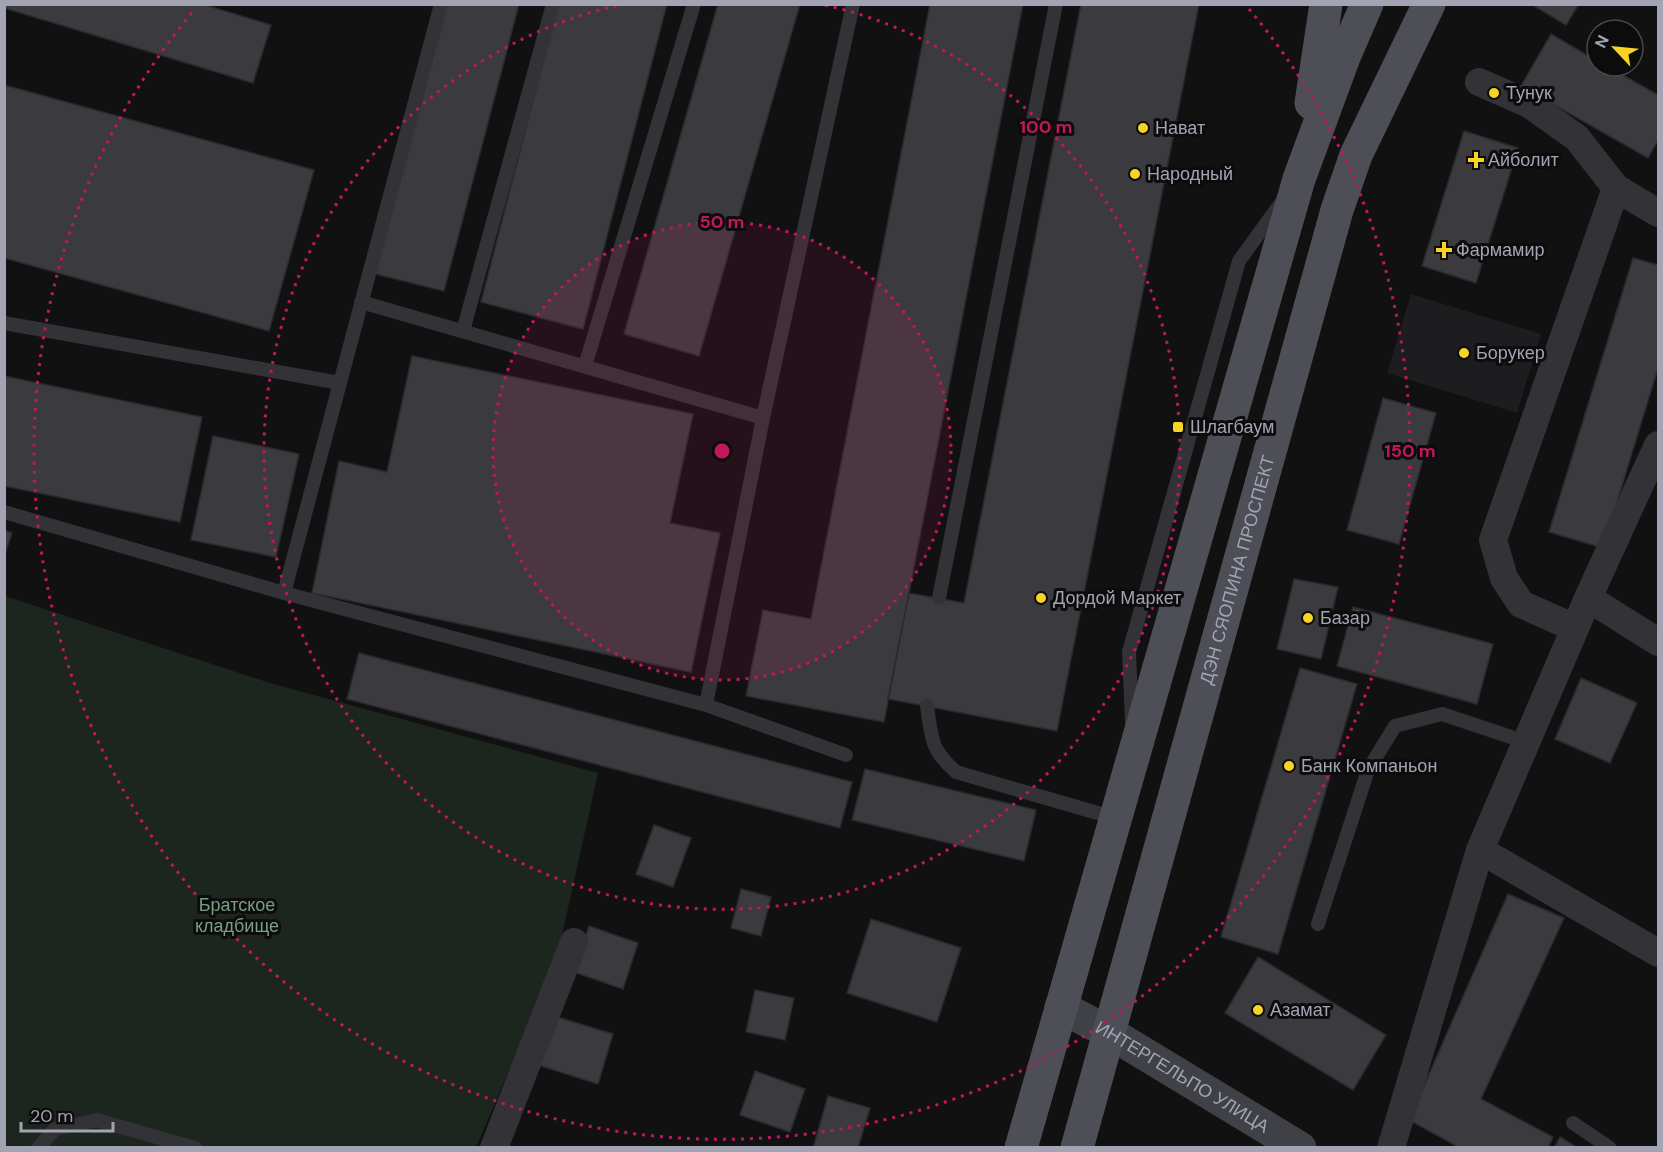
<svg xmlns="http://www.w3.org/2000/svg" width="1663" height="1152" font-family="'DM Sans',sans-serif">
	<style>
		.built { fill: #1d1d1f }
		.green { fill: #1d251f }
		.building { fill: #3b3b3f; stroke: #2b2b2e; stroke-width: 1.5 }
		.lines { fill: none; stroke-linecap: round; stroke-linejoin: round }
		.service { stroke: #323237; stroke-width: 14 }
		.minor { stroke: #323237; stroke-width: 28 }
		.secondary { stroke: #404047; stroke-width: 33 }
		.primary { stroke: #4e4e56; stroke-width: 33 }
		.ring { fill: none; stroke: #c2185b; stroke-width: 3; stroke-dasharray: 3 6 }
		.poi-dot { fill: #f6d325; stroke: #0c0c0d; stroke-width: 2 }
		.labels { text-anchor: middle; stroke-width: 6; stroke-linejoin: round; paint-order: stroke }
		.poi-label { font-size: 18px; fill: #a2a4b3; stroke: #0c0c0d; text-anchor: start }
		.street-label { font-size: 18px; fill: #a2a4b3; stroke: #0c0c0d }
		.park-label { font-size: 18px; fill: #789f81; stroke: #0c0c0d }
		.centre { fill: #c2185b; stroke: #0c0c0d; stroke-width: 3 }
		.ring-label { font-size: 18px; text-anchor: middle; font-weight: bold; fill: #c2185b; stroke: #0c0c0d; stroke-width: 6; stroke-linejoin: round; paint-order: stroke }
	</style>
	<rect width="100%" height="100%" fill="#111112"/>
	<path class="built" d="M1411,294L1541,334L1517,413L1387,373Z"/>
	<path class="green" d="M5,596L270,683L598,773L556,962L476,1147L5,1148Z"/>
	<path class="building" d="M4,4H202L271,25L253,83L4,8Z
		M446,4H519L444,291L375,274Z
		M558,4H667L583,329L481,302Z
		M718,4H800L699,356L624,334Z
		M930,4H1023L884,722L746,696L763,610L811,619Z
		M1081,4H1199L1057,731L888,699L909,593L964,603Z
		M1531,4H1579L1566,25Z
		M1551,34L1597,61V66H1607L1658,95V140L1648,158L1521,86Z
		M4,85L314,170L269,331L4,258Z
		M1464,131L1518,148L1476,283L1422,266Z
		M1633,258L1658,265V368L1603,548L1549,532Z
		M412,356L693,414L670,523L720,533L691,672L312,593L339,461L387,472Z
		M4,376L202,417L180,522L4,486Z
		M1383,398L1436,413L1399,544L1347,530Z
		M213,436L299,454L276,557L191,540Z
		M4,530L12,533L4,557Z
		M1294,579L1338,587L1321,659L1277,649Z
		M1353,607L1493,644L1477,704L1337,666Z
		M359,653L852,782L840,828L347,699Z
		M1300,668L1357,684L1278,954L1221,937Z
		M1581,678L1637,703L1610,763L1555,739Z
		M865,769L1036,810L1024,861L852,820Z
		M654,825L691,838L673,887L636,874Z
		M741,889L771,897L761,936L731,928Z
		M1508,894L1564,918L1481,1099L1553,1137L1548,1148H1460L1409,1120Z
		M871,919L961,948L937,1022L847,993Z
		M589,926L638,943L623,989L574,972Z
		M1258,957L1386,1035L1353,1090L1225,1013Z
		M755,990L794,998L785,1040L746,1032Z
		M554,1016L613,1034L598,1084L538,1065Z
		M755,1071L805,1089L790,1132L740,1115Z
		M828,1096L870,1108L858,1148H813Z
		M1560,1137L1578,1148H1554Z"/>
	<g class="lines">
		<path class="service" d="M441,4L284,593L706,705L763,418L853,4
			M361,302L763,418
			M4,323L340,383
			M463,331L553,4
			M585,366L694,4
			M4,512L284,593
			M939,598L1056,4
			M706,705L846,755
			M927,706C932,739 930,749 956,772L1115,818
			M1132,722L1129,652L1239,261L1281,203
			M1318,924L1368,770L1395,726L1442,714L1526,742
			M1573,1123L1610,1148
			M38,1148L55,1129L97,1120L195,1148"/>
		<path class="minor" d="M1479,82L1529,104L1577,138L1616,188L1658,213
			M1588,598L1658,642
			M1575,628L1521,604L1504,578L1493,540L1616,188
			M1480,850L1658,953
			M494,1148L574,942
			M1391,1148L1480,850L1588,598L1658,445"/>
		<path class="secondary" id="s1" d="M1061,1007L1110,1033L1300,1148"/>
		<g class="primary">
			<path d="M1311,103L1326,4"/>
			<path d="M1021,1148L1299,179L1344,57L1367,4"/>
			<path id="s2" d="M1077,1148L1337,210L1356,155L1429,4"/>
		</g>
	</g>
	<circle cx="722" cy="451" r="229" fill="#c2185b" fill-opacity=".12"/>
	<g class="ring">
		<circle cx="722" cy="451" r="229"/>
		<path d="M825 5A458 458 0 1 1 619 5"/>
		<path d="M1249 9A688 688 0 1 1 195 9"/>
	</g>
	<g class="poi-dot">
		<circle cx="1494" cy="93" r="6"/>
		<circle cx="1143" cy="128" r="6"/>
		<path d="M1473 151h6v6h6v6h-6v6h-6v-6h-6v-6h6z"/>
		<circle cx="1135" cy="174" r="6"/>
		<path d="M1441 241h6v6h6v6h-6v6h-6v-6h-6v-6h6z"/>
		<circle cx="1464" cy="353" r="6"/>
		<rect x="1172" y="421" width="12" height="12" rx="3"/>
		<circle cx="1041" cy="598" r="6"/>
		<circle cx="1308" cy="618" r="6"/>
		<circle cx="1289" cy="766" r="6"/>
		<circle cx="1258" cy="1010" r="6"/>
	</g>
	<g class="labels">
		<g class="poi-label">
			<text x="1506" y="99">Тунук</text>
			<text x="1155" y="134">Нават</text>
			<text x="1488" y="166">Айболит</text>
			<text x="1147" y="180">Народный</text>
			<text x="1456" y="256">Фармамир</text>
			<text x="1476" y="359">Борукер</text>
			<text x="1190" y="433">Шлагбаум</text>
			<text x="1053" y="604">Дордой Маркет</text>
			<text x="1320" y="624">Базар</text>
			<text x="1301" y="772">Банк Компаньон</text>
			<text x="1270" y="1016">Азамат</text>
		</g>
		<g class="street-label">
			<text dy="6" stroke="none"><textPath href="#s2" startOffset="600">ДЭН СЯОПИНА ПРОСПЕКТ</textPath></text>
			<text dy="6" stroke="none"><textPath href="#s1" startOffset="140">ИНТЕРГЕЛЬПО УЛИЦА</textPath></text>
		</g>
		<g class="park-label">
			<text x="237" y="911">Братское<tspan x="237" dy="21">кладбище</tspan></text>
		</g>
	</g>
	<circle cx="722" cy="451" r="9" class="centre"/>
	<g class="ring-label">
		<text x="1046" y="133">100 m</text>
		<text x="722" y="228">50 m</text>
		<text x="1410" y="457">150 m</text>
	</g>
	<rect width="1663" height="1152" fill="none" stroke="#a2a4b3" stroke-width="12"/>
	<g transform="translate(1615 48) rotate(296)"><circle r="28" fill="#0c0c0d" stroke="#48494f" stroke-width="1.5"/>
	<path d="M0-4.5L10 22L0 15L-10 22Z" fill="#f6d325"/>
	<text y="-9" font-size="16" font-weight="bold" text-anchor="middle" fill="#a2a4b3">N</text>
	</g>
	<path d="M21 1122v9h92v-9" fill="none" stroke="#a2a4b3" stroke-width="3"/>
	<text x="30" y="1122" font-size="18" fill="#a2a4b3" stroke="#0c0c0d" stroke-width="4.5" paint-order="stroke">20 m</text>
</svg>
